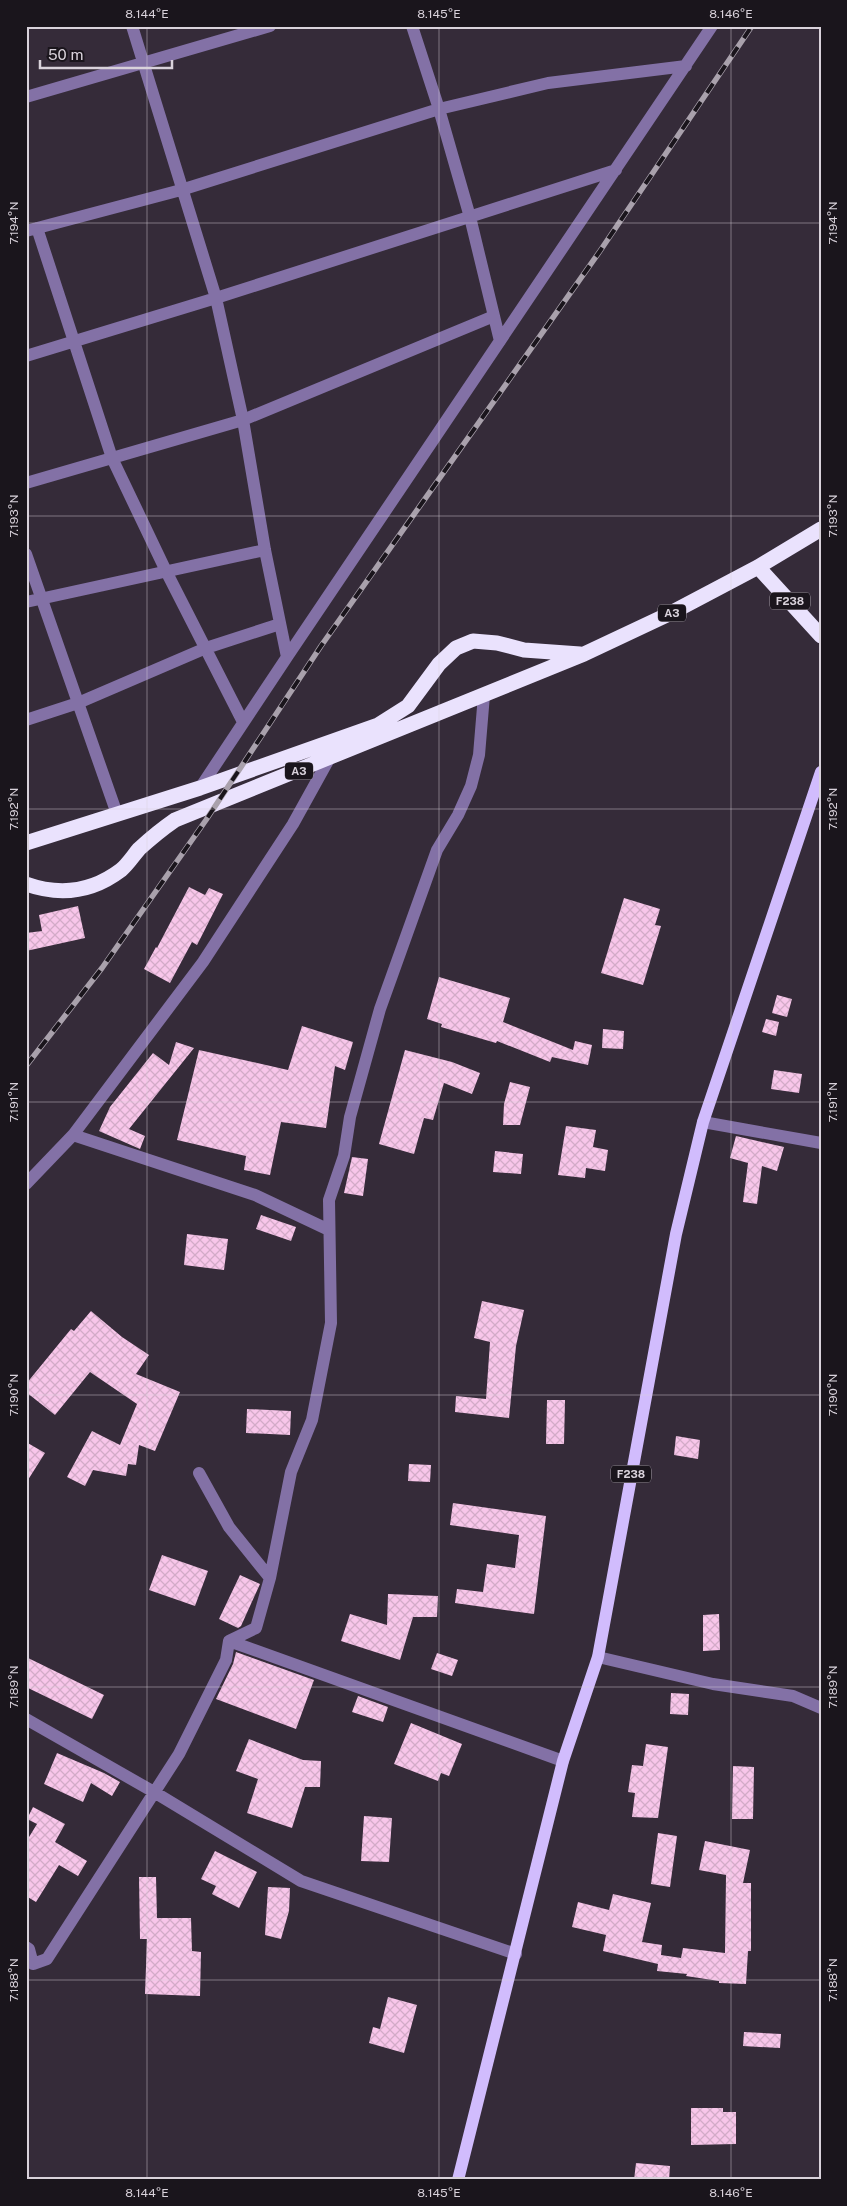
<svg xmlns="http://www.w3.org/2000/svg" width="847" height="2206" font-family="'Public Sans',sans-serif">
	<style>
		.building { fill: url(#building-cross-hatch) }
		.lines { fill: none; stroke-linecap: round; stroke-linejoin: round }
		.minor { stroke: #8371a6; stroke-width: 12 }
		.major { stroke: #d1bcfd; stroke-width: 12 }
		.highway { stroke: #eae2fd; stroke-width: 15 }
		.rail-casing { stroke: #a9a1ac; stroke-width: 5.5 }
		.rail { stroke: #1a151c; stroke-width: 4; stroke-dasharray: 11; stroke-linecap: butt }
		.ticks { fill: none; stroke: #d9d2db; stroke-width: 1; stroke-opacity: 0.45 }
		.labels { text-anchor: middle; stroke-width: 5; stroke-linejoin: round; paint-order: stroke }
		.shield { fill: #1a151c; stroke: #a099a2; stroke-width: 1 }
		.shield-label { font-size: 11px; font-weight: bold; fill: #d9d2db }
		.neatline { fill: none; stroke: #d9d2db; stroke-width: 2 }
		.ticks-label { font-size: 12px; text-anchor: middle; fill: #d9d2db }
	</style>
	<defs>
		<pattern id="building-cross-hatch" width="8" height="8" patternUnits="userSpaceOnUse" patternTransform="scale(1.25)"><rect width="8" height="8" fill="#f8c6ea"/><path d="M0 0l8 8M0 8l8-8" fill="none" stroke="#d3abc8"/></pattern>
	</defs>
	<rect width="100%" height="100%" fill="#352b39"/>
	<path class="building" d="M189,887L205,895L209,888L223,894L197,945L192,942L170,983L144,969L156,947L157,948Z
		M624,898L660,909L655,925L661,926L643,985L601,973Z
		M78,906L85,938L26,951V933L42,931L39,915Z
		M439,977L510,998L503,1022L573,1050L575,1041L592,1045L588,1065L552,1057L550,1062L497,1041L496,1043L441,1027L442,1024L427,1019Z
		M777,995L792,999L787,1017L772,1013Z
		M766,1019L779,1022L776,1036L762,1032Z
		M302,1026L353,1042L345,1070L335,1066L326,1128L281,1122L270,1175L244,1170L246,1156L177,1140L199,1050L288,1070Z
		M603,1029L624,1031L623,1049L602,1048Z
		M176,1042L194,1048L129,1129L145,1136L140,1149L99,1131L110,1107L153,1053L169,1065Z
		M405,1050L452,1062L480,1073L472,1094L444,1083L433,1120L424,1118L414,1154L379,1144Z
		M774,1070L802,1074L799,1093L771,1089Z
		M510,1082L530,1087L520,1125H503L504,1104Z
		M566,1126L596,1130L593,1147L608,1150L605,1171L586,1168L585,1178L558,1175Z
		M736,1136L784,1147L777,1171L762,1166L757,1204L743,1202L748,1163L730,1158Z
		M495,1151L523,1154L521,1174L493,1172Z
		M352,1157L368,1159L363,1196L344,1193Z
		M261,1215L296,1227L291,1241L256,1229Z
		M187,1234L228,1239L224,1270L184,1265Z
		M482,1301L524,1310L516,1346L509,1418L455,1412L456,1396L486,1399L490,1342L474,1338Z
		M91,1311L122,1337L149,1355L136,1374L180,1392L155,1451L139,1445L136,1465L128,1464L126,1476L93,1470L85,1486L67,1477L92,1431L120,1445L137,1404L90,1372L55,1415L26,1392V1384L71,1329L74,1331Z
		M547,1400H565L564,1444H546Z
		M247,1409L291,1411L290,1435L246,1433Z
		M676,1436L700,1440L698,1459L674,1455Z
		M26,1442L45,1453L26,1483Z
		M409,1464L431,1465L430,1482L408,1481Z
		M453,1503L546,1516L534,1614L455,1603L457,1589L483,1592L487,1564L515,1568L519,1535L450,1525Z
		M162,1555L208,1571L195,1606L149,1590Z
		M240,1575L260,1584L241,1626L238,1628L219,1619Z
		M388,1594L438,1596L437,1617H413L400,1660L341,1641L350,1614L387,1625Z
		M719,1614L720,1650L703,1651V1615Z
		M236,1652L314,1680L296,1729L216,1699L233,1664Z
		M437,1653L458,1660L452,1676L431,1669Z
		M26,1657L104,1695L92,1719L26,1687Z
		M671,1693L689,1694L688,1715L670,1714Z
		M358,1696L388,1707L383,1722L352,1712Z
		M411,1723L462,1744L449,1776L441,1773L438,1781L394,1764Z
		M249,1739L303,1760L321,1761L320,1787H305L292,1828L247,1813L258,1779L236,1771Z
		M646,1744L668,1747L658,1818L632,1817L635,1793L628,1792L632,1765L643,1766Z
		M57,1753L104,1773L120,1782L112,1796L91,1783L83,1802L44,1784Z
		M733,1766L754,1767L753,1819H732Z
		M33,1807L65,1824L55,1842L87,1861L78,1876L59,1865L36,1902L26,1896V1842L37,1824L27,1819Z
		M364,1816L392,1818L389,1862L361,1861Z
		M658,1833L677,1836L670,1887L651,1884Z
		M705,1841L750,1850L743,1883H751V1951H748L746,1984L719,1983V1981L686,1976L687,1974L657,1971L658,1964L603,1951L606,1935L572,1927L578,1902L609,1910L613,1894L651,1903L642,1942L662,1945L661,1955L681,1958L683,1948L725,1953L726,1875L699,1870Z
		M215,1851L257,1872L239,1908L212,1894L216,1886L201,1879Z
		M139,1877H156L157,1918H191L192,1951L201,1952L200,1996L145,1994L147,1939H140Z
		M268,1887L290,1888L289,1911L281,1939L265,1935Z
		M388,1997L417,2005L404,2053L369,2043L373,2027L380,2029Z
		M744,2032L781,2034L780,2048L743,2046Z
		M691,2108H723V2112H736V2144L691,2145Z
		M636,2163L670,2166L669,2180H634Z"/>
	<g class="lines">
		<path class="minor" d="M132,26L216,298L243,420L265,550L287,657L200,788
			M412,26L439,109L470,217L500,341
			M26,97L270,26
			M37,228L112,458L166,571L243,722
			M26,231L181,190L439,109L548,83L686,66
			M26,356L216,298L616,170
			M26,483L243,420L494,316
			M26,554L117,814
			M26,602L265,550
			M287,657L712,26
			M26,720L78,703L206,648L280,624
			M703,1122L821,1143
			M73,1135L255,1195L329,1230
			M26,1184L73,1135L203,962L293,824L329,759
			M270,1578L291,1472L312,1420L331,1323L329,1200L344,1156L350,1117L380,1009L437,850L458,815L471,786L479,755L484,695
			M229,1641L563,1761
			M598,1657L713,1684L793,1696L821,1708
			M26,1719L154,1792L301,1881L516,1954
			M26,1947L29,1949L33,1964L47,1959L179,1754L226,1660L229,1641L256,1628L270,1578L229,1527L199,1473"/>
		<path class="major" d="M458,2180L563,1761L598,1657L676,1234L703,1122L821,772"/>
		<path class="highway" d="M758,567L821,636
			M26,843L200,788L378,725L408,706L439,664L456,648L473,641L497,643L524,650L580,654
			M26,884C60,896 92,892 121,870C128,864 133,856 139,849C151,838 162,829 175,820L584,654L669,614L758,567L821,529"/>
		<g class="rail-casing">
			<path id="rail" d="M26,1066L102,968L206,820L321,646L600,251L752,26"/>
		</g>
		<use href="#rail" class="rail"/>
	</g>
	<path class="ticks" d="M147,26V2180M439,26V2180M731,26V2180M26,223H821M26,516H821M26,809H821M26,1102H821M26,1395H821M26,1687H821M26,1980H821"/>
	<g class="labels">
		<g class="shield">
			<rect x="770" y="592.5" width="40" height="17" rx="4"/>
			<rect x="658" y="604.5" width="28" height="17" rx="4"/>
			<rect x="285" y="762.5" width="28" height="17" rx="4"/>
			<rect x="611" y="1465.5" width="40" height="17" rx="4"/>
		</g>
		<g class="shield-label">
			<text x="790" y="605">F238</text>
			<text x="672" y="617">A3</text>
			<text x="299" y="775">A3</text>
			<text x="631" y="1478">F238</text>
		</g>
	</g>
	<rect width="847" height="2206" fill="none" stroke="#1a151c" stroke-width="55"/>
	<path d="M40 60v8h132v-8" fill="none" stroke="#d9d2db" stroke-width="2.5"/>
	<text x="48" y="60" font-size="15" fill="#d9d2db" stroke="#1a151c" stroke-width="4" paint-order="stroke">50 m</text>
	<rect x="28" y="28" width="792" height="2150" class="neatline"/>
	<g class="ticks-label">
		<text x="147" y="18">8.144°E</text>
		<text x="439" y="18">8.145°E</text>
		<text x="731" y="18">8.146°E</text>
		<text transform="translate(14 223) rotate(-90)" y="4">7.194°N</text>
		<text transform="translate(833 223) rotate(-90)" y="4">7.194°N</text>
		<text transform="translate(14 516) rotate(-90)" y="4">7.193°N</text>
		<text transform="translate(833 516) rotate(-90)" y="4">7.193°N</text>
		<text transform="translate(14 809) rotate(-90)" y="4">7.192°N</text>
		<text transform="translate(833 809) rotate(-90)" y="4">7.192°N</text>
		<text transform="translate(14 1102) rotate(-90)" y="4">7.191°N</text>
		<text transform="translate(833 1102) rotate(-90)" y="4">7.191°N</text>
		<text transform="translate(14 1395) rotate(-90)" y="4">7.190°N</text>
		<text transform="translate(833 1395) rotate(-90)" y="4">7.190°N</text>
		<text transform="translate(14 1687) rotate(-90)" y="4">7.189°N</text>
		<text transform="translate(833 1687) rotate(-90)" y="4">7.189°N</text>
		<text transform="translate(14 1980) rotate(-90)" y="4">7.188°N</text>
		<text transform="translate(833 1980) rotate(-90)" y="4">7.188°N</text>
		<text x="147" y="2197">8.144°E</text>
		<text x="439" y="2197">8.145°E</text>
		<text x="731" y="2197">8.146°E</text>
	</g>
</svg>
